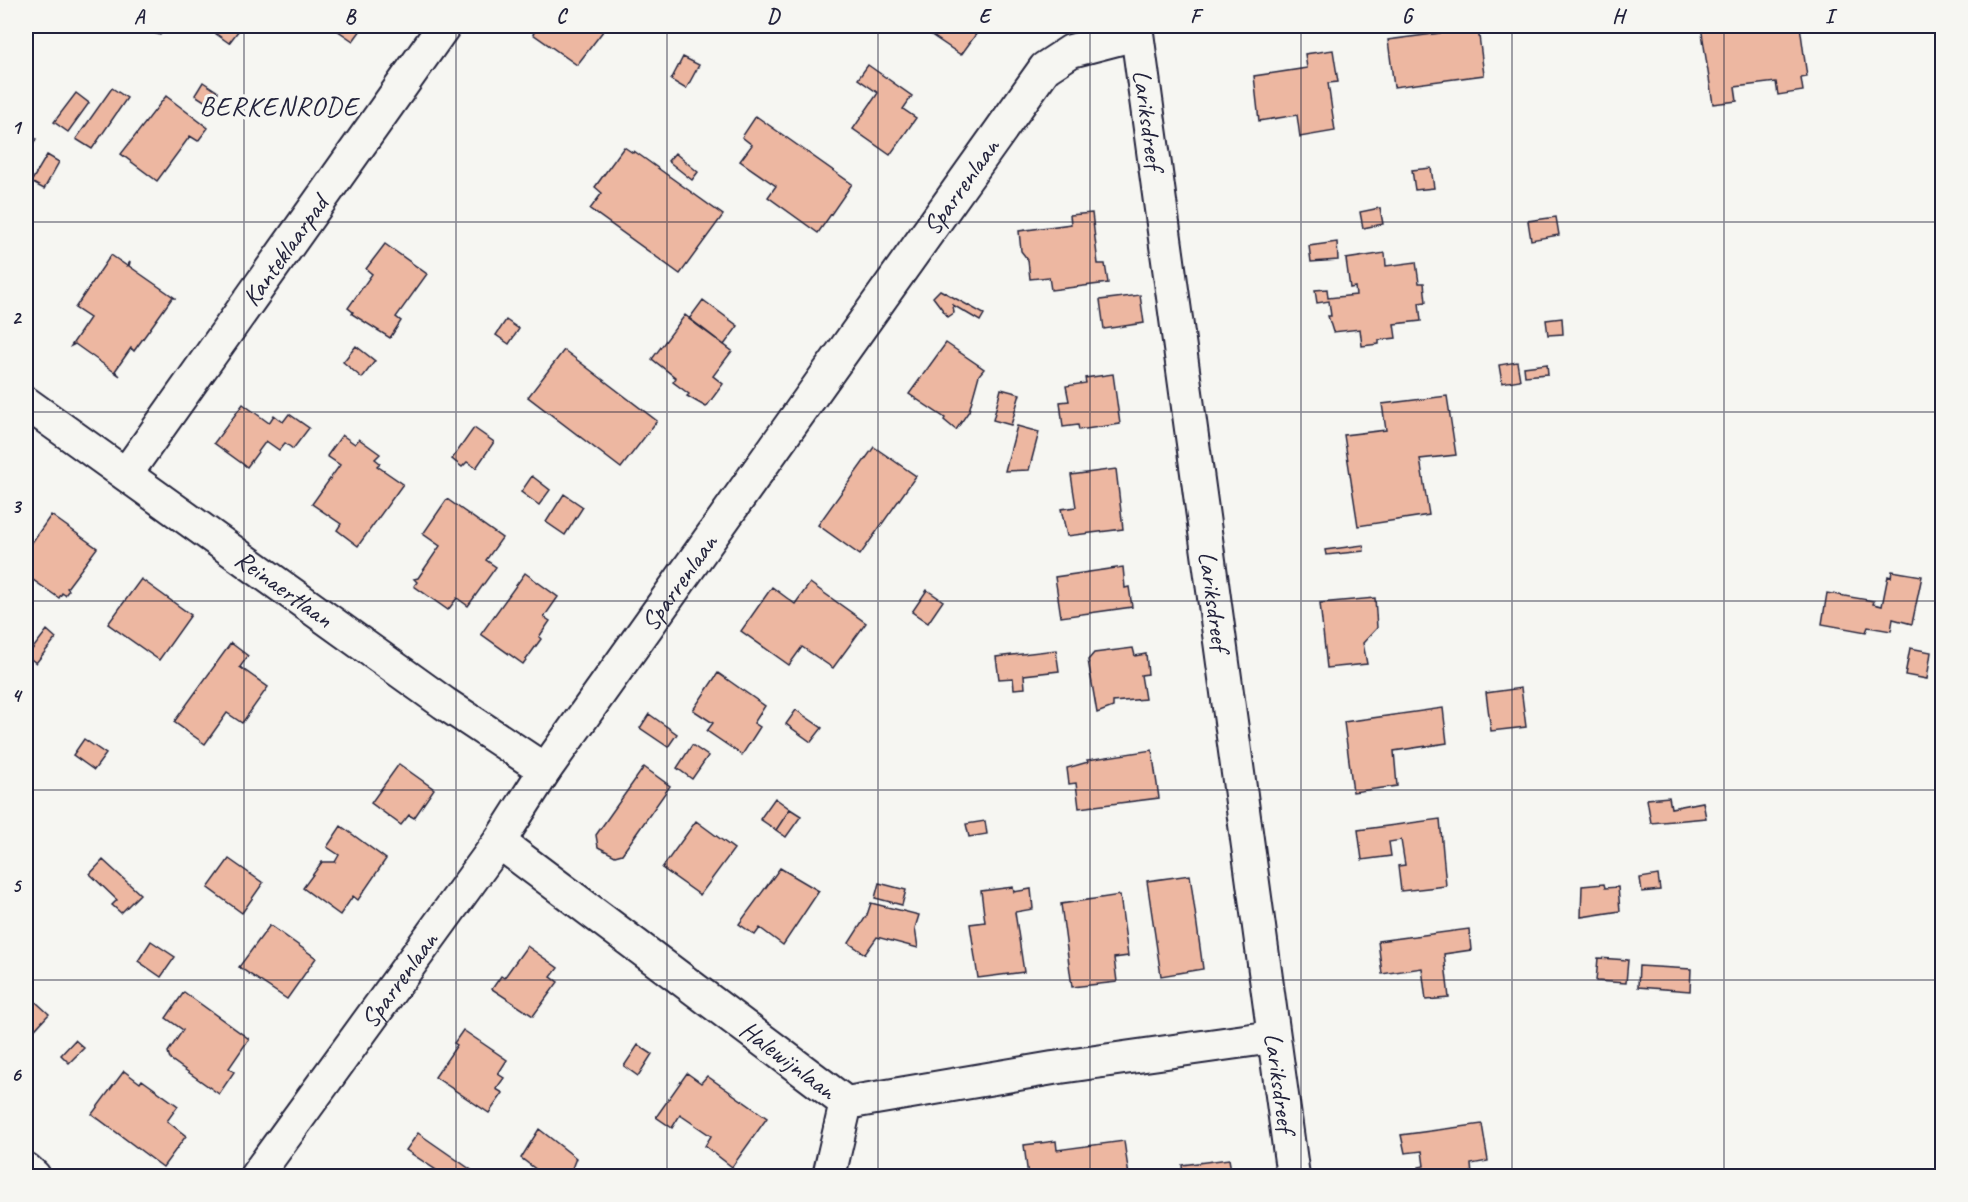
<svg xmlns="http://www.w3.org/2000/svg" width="1968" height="1202" font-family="Caveat,sans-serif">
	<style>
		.building { fill: #edb7a1; stroke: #22223b; stroke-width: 1.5 }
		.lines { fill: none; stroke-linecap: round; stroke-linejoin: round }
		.street-casing { stroke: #22223b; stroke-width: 36 }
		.street { stroke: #f6f6f2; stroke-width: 32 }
		.grid { fill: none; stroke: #22223b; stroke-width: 1.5; stroke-opacity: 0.55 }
		.labels { text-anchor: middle; stroke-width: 6; stroke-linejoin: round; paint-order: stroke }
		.street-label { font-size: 26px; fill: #22223b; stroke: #f6f6f2 }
		.neighbourhood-label { font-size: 27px; letter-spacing: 1.5px; fill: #22223b; stroke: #f6f6f2 }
		.neatline { fill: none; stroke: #22223b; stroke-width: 2 }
		.grid-label { font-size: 20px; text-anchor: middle; font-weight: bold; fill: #22223b }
	</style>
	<rect width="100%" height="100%" fill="#f6f6f2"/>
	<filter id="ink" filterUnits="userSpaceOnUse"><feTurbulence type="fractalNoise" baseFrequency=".0167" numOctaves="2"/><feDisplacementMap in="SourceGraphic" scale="12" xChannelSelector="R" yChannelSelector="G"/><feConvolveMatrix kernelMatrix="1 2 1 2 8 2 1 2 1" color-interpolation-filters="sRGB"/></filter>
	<g filter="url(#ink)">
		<path class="building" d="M151,26H167L160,35L147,31Z
			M205,26H242L229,43Z
			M331,26H364L353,41Z
			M539,26H607L577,65L533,34Z
			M931,26H982L961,55L927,32Z
			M1701,26H1800L1807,77L1801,78L1803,91L1778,95L1776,82L1735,87L1737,101L1713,104Z
			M1478,28L1484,75L1394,87L1388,40Z
			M1333,50L1338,82L1328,83L1335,131L1300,137L1297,115L1259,121L1254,76L1307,68L1305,54Z
			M683,57L699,65L686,89L671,80Z
			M868,65L912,96L903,109L916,118L890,155L853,129L878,93L858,79Z
			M203,82L218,92L209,104L195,95Z
			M112,88L127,98L92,149L76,139Z
			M76,93L89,103L68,132L54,122Z
			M166,96L208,128L198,141L190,136L157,181L121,154Z
			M756,116L852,184L818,233L768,197L776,186L740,161L752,145L742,137Z
			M26,132L36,139L26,155Z
			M624,147L633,153L634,151L723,215L680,274L590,209L602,193L595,187Z
			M675,153L698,172L692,180L668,161Z
			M47,155L59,162L44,189L31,182Z
			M1431,168L1434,188L1415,190L1412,170Z
			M1380,208L1383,224L1363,228L1360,212Z
			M1092,213L1098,264H1105L1108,283L1051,290L1049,277L1030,279L1028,260L1021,251L1019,231L1071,224L1070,215Z
			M1556,217L1559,235L1531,240L1528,221Z
			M1337,242L1338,260L1311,262L1309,246Z
			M385,244L427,274L396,317L401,321L390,338L352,314L353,312L348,308L372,274L366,269Z
			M1385,253L1386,266L1416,262L1419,283H1424L1426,302L1419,303L1421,321L1394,324L1396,338L1379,340V344L1362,346L1360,329L1333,332L1328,316H1331L1329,301L1317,303L1315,290L1327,289L1328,298L1356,295L1355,287L1350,288L1346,259Z
			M111,255L127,266L130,262L129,266L175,298H172L134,351L131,348L115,371L120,376L75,344L71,346L90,318L75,308Z
			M940,290L984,314L980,321L953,305L954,313L948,317L933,297Z
			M1140,295L1144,323L1104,329L1100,300Z
			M703,300L738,326L724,345L689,319Z
			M685,315L732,351L713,376L723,384L706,407L687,396L689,394L673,382L676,378L652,359Z
			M1562,318L1563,334L1548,335L1546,320Z
			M506,320L519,329L509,344L496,335Z
			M946,343L984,369L979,375L969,411L956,430L944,420L945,418L909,394Z
			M356,346L375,361L362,378L343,362Z
			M564,350L657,421L621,468L528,397Z
			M1517,362L1520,380L1502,383L1499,365Z
			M1547,364L1548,374L1525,376L1524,367Z
			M1113,374L1120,424L1079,430L1078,425L1063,427L1060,402L1069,401L1066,386L1086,383L1085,378Z
			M1001,389L1020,394L1011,425L993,420Z
			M1447,396L1456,455L1420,459L1429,515L1358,526L1344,435L1386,430L1382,404Z
			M243,404L269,423L274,415L283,422L289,414L309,428L293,449L285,443L279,450L266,441L247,467L214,443Z
			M1017,426L1039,432L1029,470L1005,471Z
			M474,428L494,442L476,468L467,462L462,467L452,459Z
			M342,435L355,444L359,439L380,454L375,459L380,463L377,466L403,484L358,546L337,530L341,524L312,504L340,465L327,456Z
			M874,447L916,476L860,555L818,525Z
			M1116,469L1123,529L1067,536L1061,509L1076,507L1071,475Z
			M532,476L550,490L539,505L521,492Z
			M564,494L583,507L565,535L546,522Z
			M447,499L502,538L486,560L496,567L468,606L457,598L448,610L414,586L417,582L414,579L418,578L440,546L423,534Z
			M51,515L97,548L67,588L69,590L65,595L62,593L59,598L26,575V551Z
			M1363,545L1364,551L1326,555L1325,550Z
			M1123,567L1125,588L1129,587L1132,607L1061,617L1055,577Z
			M1892,571L1922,576L1912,624L1893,619L1891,631L1868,627L1866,632L1822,624L1827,593L1874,601L1873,604L1882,606L1888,576L1891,577Z
			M525,573L558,597L544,617L550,621L539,637L541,639L523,664L481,634Z
			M141,579L191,615L159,660L108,624Z
			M810,583L866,623L833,668L802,647L789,665L741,631L772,587L795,604Z
			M927,590L943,601L928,623L912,612Z
			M1375,598L1377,628L1363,643L1367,664L1327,668L1320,603Z
			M47,630L56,638L36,663L27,656Z
			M231,643L248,656L240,667L268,687L242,723L227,713L205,744L174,722Z
			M1133,648L1135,656L1146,654L1148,674L1141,675L1145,699L1113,702V707L1097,713L1088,660L1094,653Z
			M1910,648L1931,652L1927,679L1905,675Z
			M1056,650L1059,671L1024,675L1025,688L1014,689L1013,678L999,679L996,657Z
			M718,673L765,706L754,723L760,727L742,755L707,731L713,723L693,710Z
			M1521,688L1526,727L1491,731L1486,693Z
			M1443,708L1447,743L1394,751L1397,786L1353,792L1344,722Z
			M796,710L822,728L811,742L786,724Z
			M649,714L677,734L668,747L640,728Z
			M84,739L106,754L94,770L73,755Z
			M692,745L708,756L692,779L677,768Z
			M1152,750L1159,798L1079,808L1076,783L1069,784L1067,768L1088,762L1087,760Z
			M399,764L434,789L414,818L409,815L401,825L371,803Z
			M644,767L670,786L622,854L615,856L598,847L596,835Z
			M1669,797L1671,808L1703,802L1706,818L1651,823L1647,799Z
			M775,798L790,809L776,830L760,819Z
			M790,809L801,816L786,837L776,830Z
			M1440,819L1446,886L1401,891L1398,866L1405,865L1401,840L1389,842L1391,856L1362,860L1358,830Z
			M696,821L734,849L700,895L662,868Z
			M985,821L987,834L969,837L966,824Z
			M341,826L386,859L358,900L353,896L340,915L303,888L322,862H335L339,855L327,847Z
			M229,859L263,883L242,913L208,888Z
			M103,860L140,894L121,913L112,905L117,900L90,874Z
			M780,868L819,891L783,945L760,928L755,935L739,924Z
			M1190,875L1203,969L1161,976L1147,881Z
			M1658,875L1660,890L1642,892L1640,878Z
			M879,883L906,890L902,905L875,898Z
			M1604,884L1605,888L1618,887L1620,911L1581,917L1582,886Z
			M1013,887L1014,892L1031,889L1033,909L1015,912L1024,972L978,978L970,924L985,922L981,891Z
			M1120,895L1128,956L1114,958L1117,982L1072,987L1061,904Z
			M871,903L919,915L915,928L918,948L877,937L865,954L849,943L867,915Z
			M270,925L316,958L287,999L239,967Z
			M1469,929L1471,950L1444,954L1449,998L1426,1000L1422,968L1382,974L1378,941Z
			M151,941L175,957L161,977L138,961Z
			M527,946L558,968L551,977L558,982L533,1016L492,989L501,976L504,978Z
			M1598,958L1628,960L1626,983L1596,981Z
			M1639,966L1691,969L1690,991L1638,987Z
			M184,992L249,1039L229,1068L234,1072L219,1094L170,1059L168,1052L183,1030L166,1018Z
			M26,993L49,1014L26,1039Z
			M463,1030L507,1060L498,1074L504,1078L496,1089L503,1093L489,1113L435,1077L457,1045L454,1043Z
			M75,1040L84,1048L69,1063L61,1055Z
			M638,1045L652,1054L638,1076L624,1066Z
			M124,1071L140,1083L142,1080L178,1106L167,1121L186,1136L163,1167L92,1114Z
			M687,1073L701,1083L707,1076L767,1118L732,1167L705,1146L711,1136L680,1115L672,1128L656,1117Z
			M1482,1124L1488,1161L1471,1164L1472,1176H1421L1419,1167L1424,1166L1422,1151L1405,1153L1401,1135Z
			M539,1129L576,1158L569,1176H545L521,1158Z
			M418,1133L480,1176H431L436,1170L406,1150Z
			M1056,1141L1057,1150L1124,1141L1129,1176H1028L1024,1145Z
			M1229,1159L1232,1176H1183L1182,1165Z"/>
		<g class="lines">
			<g class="street-casing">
				<g id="street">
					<path id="s1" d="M1136,26L1293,1176"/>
					<path id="s2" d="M26,403L444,703L545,770"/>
					<path id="s3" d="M126,474L444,26"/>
					<path id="s4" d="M499,842L846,1103L1053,1068L1273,1037"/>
					<path d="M26,1169L34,1176"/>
					<path id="s5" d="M256,1176L499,842L545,770L1045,68L1071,51L1136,34"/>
					<path d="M829,1176L846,1103"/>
				</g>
			</g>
			<use href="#street" class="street"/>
		</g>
	</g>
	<path class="grid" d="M244,26V1176M456,26V1176M667,26V1176M878,26V1176M1090,26V1176M1301,26V1176M1512,26V1176M1724,26V1176M26,222H1942M26,412H1942M26,601H1942M26,790H1942M26,980H1942"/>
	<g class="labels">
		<g class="street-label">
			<text dy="9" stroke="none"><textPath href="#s1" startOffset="94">Lariksdreef</textPath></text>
			<text dy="9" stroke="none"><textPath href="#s5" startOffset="1215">Sparrenlaan</textPath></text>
			<text dy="9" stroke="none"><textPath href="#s3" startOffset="274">Kanteklaarpad</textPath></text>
			<text dy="9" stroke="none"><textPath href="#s5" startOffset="729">Sparrenlaan</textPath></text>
			<text dy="9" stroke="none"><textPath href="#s2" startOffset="318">Reinaertlaan</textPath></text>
			<text dy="9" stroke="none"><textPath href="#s1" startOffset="580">Lariksdreef</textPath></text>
			<text dy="9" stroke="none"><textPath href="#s5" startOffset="243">Sparrenlaan</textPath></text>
			<text dy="9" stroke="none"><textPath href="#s4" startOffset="362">Halewijnlaan</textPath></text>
			<text dy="9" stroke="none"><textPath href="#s1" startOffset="1066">Lariksdreef</textPath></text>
		</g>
		<g class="neighbourhood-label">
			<text x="279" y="115">BERKENRODE</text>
		</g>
	</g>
	<rect width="1968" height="1202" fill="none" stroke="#f6f6f2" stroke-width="66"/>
	<rect x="33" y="33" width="1902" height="1136" class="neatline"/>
	<g class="grid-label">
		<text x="139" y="23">A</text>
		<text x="350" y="23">B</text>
		<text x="561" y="23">C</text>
		<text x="773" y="23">D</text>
		<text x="984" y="23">E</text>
		<text x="1195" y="23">F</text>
		<text x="1407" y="23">G</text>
		<text x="1618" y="23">H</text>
		<text x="1829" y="23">I</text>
		<text x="16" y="134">1</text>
		<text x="16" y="324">2</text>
		<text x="16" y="513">3</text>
		<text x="16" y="702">4</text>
		<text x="16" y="892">5</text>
		<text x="16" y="1081">6</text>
	</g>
</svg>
